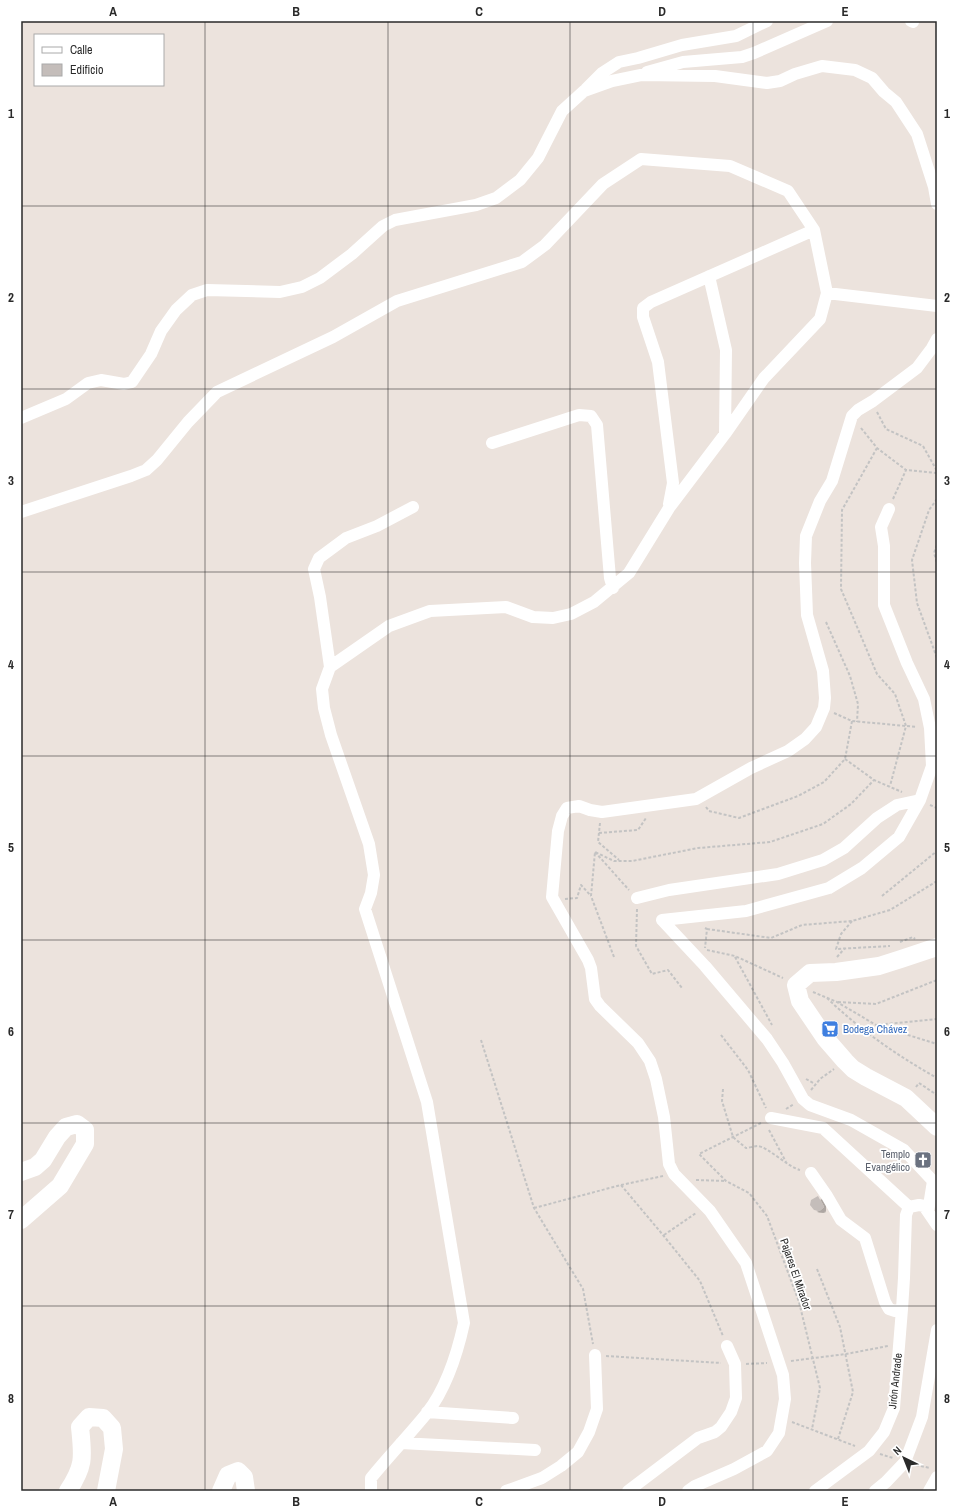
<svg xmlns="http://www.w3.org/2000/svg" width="958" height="1512" font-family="'Archivo Narrow',sans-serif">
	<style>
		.building { fill: #c4bdba; filter: url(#shadow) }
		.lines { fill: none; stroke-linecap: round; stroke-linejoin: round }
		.path { stroke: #c3c3c3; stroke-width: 2; stroke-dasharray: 3 2; stroke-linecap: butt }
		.street { stroke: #fff; stroke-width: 12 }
		.secondary { stroke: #fff; stroke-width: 18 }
		.grid { fill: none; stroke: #2a2a2a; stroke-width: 1; stroke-opacity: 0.55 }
		.labels { text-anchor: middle; stroke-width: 3.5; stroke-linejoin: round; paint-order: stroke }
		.shop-label { font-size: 11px; fill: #366cbe; stroke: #fff; text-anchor: start }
		.worship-label { font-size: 11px; fill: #5b616d; stroke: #fff; text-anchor: end }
		.street-label { font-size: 11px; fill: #2a2a2a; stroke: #fff }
		.neatline { fill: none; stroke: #2a2a2a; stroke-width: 1.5 }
		.grid-label { font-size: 13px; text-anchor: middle; font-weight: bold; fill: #2a2a2a }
	</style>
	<defs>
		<filter id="shadow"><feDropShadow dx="4.5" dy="2.5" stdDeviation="0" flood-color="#0004"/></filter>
	</defs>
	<rect width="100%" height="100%" fill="#ece3dd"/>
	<path class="building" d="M818,1196L824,1207L819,1211L814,1210L810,1205L811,1200Z"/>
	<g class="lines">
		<path class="path" d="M877,412L886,429L923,446L937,471
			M861,428L877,448L906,470L937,473
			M877,448L842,510L841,589L877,674L895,694L906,726L890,786
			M893,499L906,470
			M937,499L929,510L912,560L917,603L937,658
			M937,545L934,553L937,563
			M826,622L850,676L858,704L857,722
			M834,713L852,721L917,727
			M845,759L874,780L902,792
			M930,805L937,808
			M706,807L709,811L739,818L798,796L824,782L845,759L852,721
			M600,823L598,842L619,860
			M599,833L638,830L646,818
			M595,852L629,890
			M882,896L937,851
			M565,899L577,898L581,885L591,896
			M637,909L636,946L652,974L668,970L682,988
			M852,921L841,934L836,949L890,946
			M705,928L707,929L705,948
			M707,929L771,938L802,925L852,921L890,910L937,881
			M900,942L913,937L915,939
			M707,950L735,956L783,978
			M614,957L591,896L595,852L614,861H632L698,848L770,842L823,824L851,804L874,780
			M735,957L772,1025
			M837,957L845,948
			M813,992L837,1002L876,1025L937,1019
			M827,998C860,1030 898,1056 937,1078
			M838,1002L876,1004L937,980
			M879,1026L937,1044
			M721,1035L748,1070L766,1108
			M481,1040L534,1208L583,1289L593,1344
			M806,1079L815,1084
			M916,1087L919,1083L937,1095
			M723,1089L722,1101L733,1137L746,1148C749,1148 754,1146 758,1146C768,1147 788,1167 800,1170
			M811,1090L820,1079L834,1069
			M786,1109L794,1104
			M761,1123L699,1154L726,1181L749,1193L767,1216L799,1302L820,1388L812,1429
			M769,1130L786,1162
			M696,1180L725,1181
			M621,1185L663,1235L700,1281L723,1336
			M534,1208L621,1185L663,1176
			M664,1235L696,1213
			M817,1269L840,1327L853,1392L838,1439
			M606,1356L721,1363
			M791,1361L846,1354L888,1346
			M746,1364L767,1363
			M792,1422L855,1446
			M880,1454L893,1458
			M916,1465L930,1468"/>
		<path class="street" d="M911,21L913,22
			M647,72L683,62L742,57L754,53L827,21
			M586,89L602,73L619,62L638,58L682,45L736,36L767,21
			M709,276L726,350L725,434
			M827,293L937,306
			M21,418L66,399L88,383L101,380L124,384L132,382L151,354L161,331L176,310L192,295L207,290L280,292L302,287L320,278L352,254L383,226L395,220L476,205L496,198L520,180L538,158L562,111L584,91L612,81L641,75L715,76L767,83L780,81L795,74L822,66L855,70L872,78L884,92L896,102L917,134L934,187L937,204
			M492,443L579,415L591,416L597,425L610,578L613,588
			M669,504L673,483L658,362L643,317V308L651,302L814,230
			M21,512L131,476L146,470L157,460L188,422L217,392L333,337L397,301L522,262L545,245L603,184L641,159L730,166L788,191L814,230L827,293L820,319L764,378L725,434L669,508L629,573L594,602L571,614L553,618L533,617L506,607L430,611L389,626L330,667L322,689L324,708L331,735L369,844L374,875L371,893L365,909L427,1102L464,1323C457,1355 447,1387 427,1413C409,1435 389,1456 371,1478V1491
			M330,667L320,597L314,569L319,558L346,538L377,526L413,507
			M637,898L669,890L778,874L823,860L844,848L877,818L897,805L920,800
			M662,920L746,911L829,888L862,868L899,837L920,800L932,766L930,728L924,699L907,663L884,605V546L881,527L889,509
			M662,920L705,966L767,1039L783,1063L803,1099L810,1105L851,1120L904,1150L933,1181L928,1212
			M771,1118L823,1128L909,1207
			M811,1173L827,1196L841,1220L865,1238L885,1302L889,1309L895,1311L902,1309L904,1278L906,1215L909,1207L919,1205L924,1206L937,1225
			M427,1412L513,1418
			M401,1443L535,1450
			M506,1491L542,1478L561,1466L578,1452L589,1432L597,1409L595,1355
			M628,1491L698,1438L715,1432L721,1427L731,1412L736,1398L735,1364L727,1346
			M688,1491L695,1486L734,1469L767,1451L779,1433L785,1399L783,1375L746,1263L710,1211L674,1174L669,1164L664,1117L656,1079L650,1061L638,1043L600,1006L595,999L591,968L588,960L552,897L558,831L562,816L567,808L579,806L590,810L602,812L696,799L751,768L788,751L805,739L816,727L824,708L825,698L823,671L807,615L805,563L806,536L820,501L832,481L852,416L858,410L873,401L917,368L932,348L937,339
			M815,1491L869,1451L884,1432L894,1408L902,1309
			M875,1491L886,1482L905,1462L922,1417L937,1330
			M929,1491L937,1477"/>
		<path class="secondary" d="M937,947L901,959L879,966L836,972L810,973L796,985L800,1001L825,1038L845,1061L853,1069L866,1077L906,1098L937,1127
			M21,1172L35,1167L43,1160L57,1137L66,1127L77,1124L85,1130V1144L60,1186L21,1220
			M68,1491C85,1465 83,1457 80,1427L89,1417L103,1418L112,1428L114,1449L106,1491
			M221,1491L228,1475L238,1471L244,1477L246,1491"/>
	</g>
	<path class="grid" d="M205,21V1491M388,21V1491M570,21V1491M753,21V1491M21,206H937M21,389H937M21,572H937M21,756H937M21,940H937M21,1123H937M21,1306H937"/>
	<defs>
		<g id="supermarket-square" transform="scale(0.9)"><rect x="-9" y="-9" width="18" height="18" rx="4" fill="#3f7fe0" stroke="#fff"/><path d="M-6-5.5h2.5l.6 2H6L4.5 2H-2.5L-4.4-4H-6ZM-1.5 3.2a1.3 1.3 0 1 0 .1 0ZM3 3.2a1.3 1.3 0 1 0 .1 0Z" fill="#fff"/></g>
		<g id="church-square" transform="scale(0.9)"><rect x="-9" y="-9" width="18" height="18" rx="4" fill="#6b7280" stroke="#fff"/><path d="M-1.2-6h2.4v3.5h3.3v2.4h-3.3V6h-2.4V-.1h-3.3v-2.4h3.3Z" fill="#fff"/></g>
	</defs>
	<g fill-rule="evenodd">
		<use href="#supermarket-square" x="830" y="1029"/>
		<use href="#church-square" x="923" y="1160"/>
	</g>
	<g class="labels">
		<g class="shop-label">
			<text x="843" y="1033">Bodega Chávez</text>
		</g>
		<g class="worship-label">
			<text x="910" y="1158">Templo<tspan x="910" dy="13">Evangélico</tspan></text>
		</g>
		<g class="street-label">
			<text transform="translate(796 1274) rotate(71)" y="4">Pajares El Mirador</text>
			<text transform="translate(895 1381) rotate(-84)" y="4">Jirón Andrade</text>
		</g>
	</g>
	<rect width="958" height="1512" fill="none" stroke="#ffffff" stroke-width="44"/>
	<rect x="34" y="34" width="130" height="52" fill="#ffffff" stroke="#aaaaaa"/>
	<rect x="42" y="47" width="20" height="6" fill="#ffffff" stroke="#aaaaaa"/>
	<text x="70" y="54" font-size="12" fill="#2a2a2a">Calle</text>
	<rect x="42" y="64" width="20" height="12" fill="#c4bdba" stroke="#aaaaaa"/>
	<text x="70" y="74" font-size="12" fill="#2a2a2a">Edificio</text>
	<g transform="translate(904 1458) rotate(317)" stroke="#ffffff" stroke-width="3" paint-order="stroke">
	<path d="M0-3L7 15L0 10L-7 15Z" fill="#2a2a2a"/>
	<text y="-6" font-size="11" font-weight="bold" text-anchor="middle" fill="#2a2a2a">N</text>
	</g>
	<rect x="22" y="22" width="914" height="1468" class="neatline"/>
	<g class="grid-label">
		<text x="113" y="16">A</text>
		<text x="296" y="16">B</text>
		<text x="479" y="16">C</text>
		<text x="662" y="16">D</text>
		<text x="845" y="16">E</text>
		<text x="11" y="118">1</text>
		<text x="947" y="118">1</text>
		<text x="11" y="302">2</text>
		<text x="947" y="302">2</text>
		<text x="11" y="485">3</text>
		<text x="947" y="485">3</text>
		<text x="11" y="669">4</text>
		<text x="947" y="669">4</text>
		<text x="11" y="852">5</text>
		<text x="947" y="852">5</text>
		<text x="11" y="1036">6</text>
		<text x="947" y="1036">6</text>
		<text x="11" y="1219">7</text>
		<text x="947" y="1219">7</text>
		<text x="11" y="1403">8</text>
		<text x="947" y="1403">8</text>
		<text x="113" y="1506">A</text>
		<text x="296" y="1506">B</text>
		<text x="479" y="1506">C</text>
		<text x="662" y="1506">D</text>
		<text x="845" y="1506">E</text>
	</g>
</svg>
